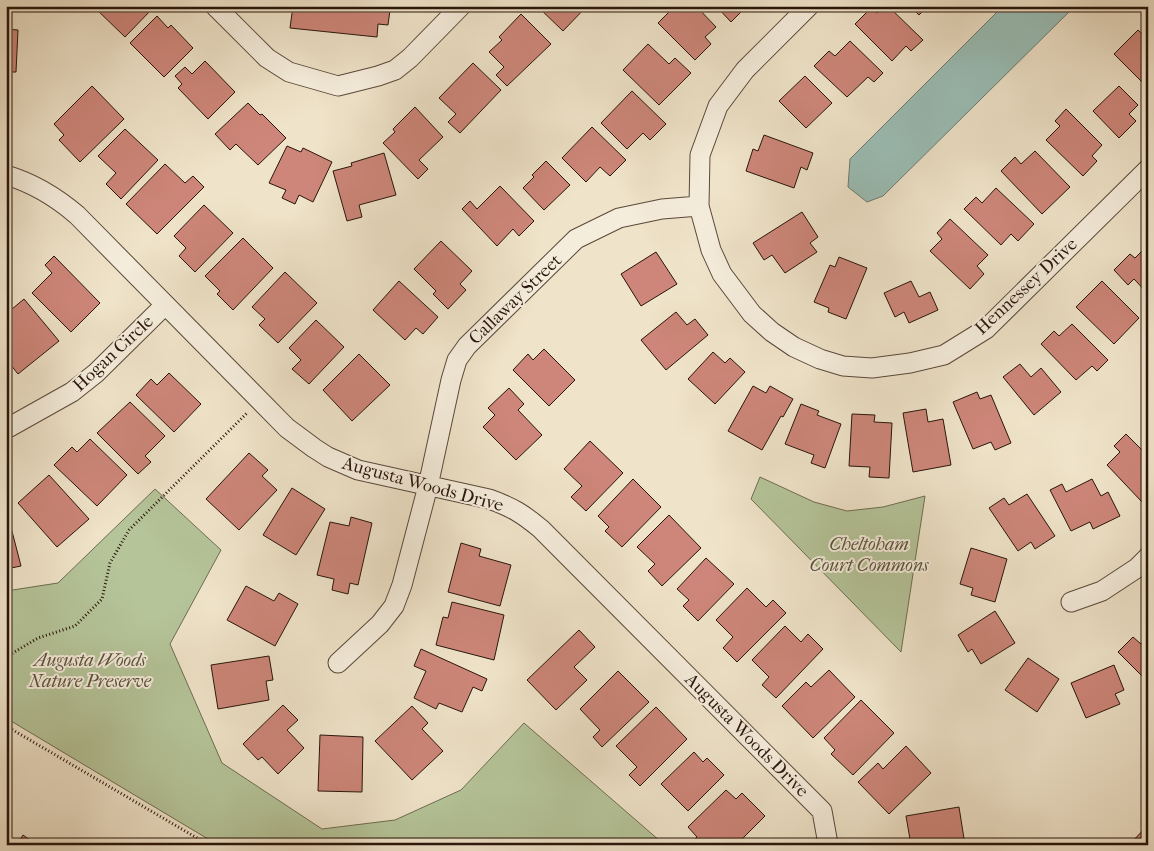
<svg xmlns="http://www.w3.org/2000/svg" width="1154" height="851" font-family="'IM FELL French Canon',serif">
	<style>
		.green { fill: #b5c499; stroke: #6e6c52 }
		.water { fill: #9abeb6; stroke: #6c7a72 }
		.building { fill: #cd8679; stroke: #28150b }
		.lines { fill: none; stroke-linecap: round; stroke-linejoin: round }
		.minor-casing { stroke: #5a483a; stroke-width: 21 }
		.path { stroke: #28150b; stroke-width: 3; stroke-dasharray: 1 2.5; stroke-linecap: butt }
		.minor { stroke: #f5eddc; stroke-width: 19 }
		.labels { text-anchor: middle; stroke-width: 4; stroke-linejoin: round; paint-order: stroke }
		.street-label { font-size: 18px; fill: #28150b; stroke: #f5eddc }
		.park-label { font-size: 18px; font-style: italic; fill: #59523d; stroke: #f5eddc }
	</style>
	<rect width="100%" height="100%" fill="#efe3c9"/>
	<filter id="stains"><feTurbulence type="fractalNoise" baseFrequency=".004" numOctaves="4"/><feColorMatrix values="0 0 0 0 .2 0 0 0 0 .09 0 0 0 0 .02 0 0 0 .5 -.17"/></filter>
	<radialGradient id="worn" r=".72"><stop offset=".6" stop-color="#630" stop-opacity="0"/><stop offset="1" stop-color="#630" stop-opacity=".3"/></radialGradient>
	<path class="green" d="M760,477L814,502L847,511L883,507L925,496L901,652L751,499Z
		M155,489L221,550L170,644L222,763L322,829L395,820L461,790L524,723L660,841L661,845H218L6,718V591L58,583Z"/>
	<path class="water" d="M1003,6H1075L883,196L867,202L848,187L850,159Z"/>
	<path class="building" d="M93,6H151L153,8L125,37Z
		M293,6H380V9L390,10L388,25L378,24L377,37L290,28Z
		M537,6H587L563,31Z
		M671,6H696L716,27L705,37L711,44L695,60L658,23L673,8Z
		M716,6H747L731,22Z
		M883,6H888L923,40L911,51L906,46L892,61L855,24L871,8L877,13Z
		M910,6H928L919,15Z
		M521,14L551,44L507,86L496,75L504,67L489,52L502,40L499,37Z
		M157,16L168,28L171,25L193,48L164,77L130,43Z
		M6,29L18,30L16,72H6Z
		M1138,30L1148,39V88L1114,54Z
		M850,41L883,73L874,82L868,77L847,97L814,66L829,51L835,56Z
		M648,44L669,64L675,58L691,73L659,105L623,70Z
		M205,61L235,92L208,119L178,88L182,84L175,76L185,67L192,74Z
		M473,63L501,90L460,133L448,122L456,114L439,98Z
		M805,76L832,103L806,128L779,101Z
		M92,86L124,119L80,162L59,140L64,135L54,124Z
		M1119,86L1138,105L1129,114L1136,121L1119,138L1093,111Z
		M632,91L666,124L650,140L643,133L627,149L601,123Z
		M248,103L260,115L262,114L286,138L258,165L236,144L230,150L215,134Z
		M415,107L443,137L419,160L428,169L418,179L383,143L395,132L393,129Z
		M1066,109L1102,145L1092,156L1097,161L1083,176L1046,140L1060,126L1055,121Z
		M592,127L626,160L610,176L600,167L586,182L562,158Z
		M125,129L158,160L121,199L106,184L116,173L98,156Z
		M764,135L813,153L807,170L801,167L794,188L746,171L753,149L758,151Z
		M287,146L301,152L303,148L332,162L313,202L299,195L295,204L282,198L286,190L269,183Z
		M1035,151L1070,187L1042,214L1001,171L1015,157L1021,164Z
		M384,153L396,195L359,205L362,217L347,221L333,171L352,166L351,163Z
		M546,161L570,185L544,210L523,188L534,177L532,175Z
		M165,164L185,183L193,176L204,187L157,234L126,204Z
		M500,186L534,221L519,236L513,229L497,246L462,209L470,201L477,209Z
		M996,188L1034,224L1018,241L1011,234L1001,245L964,209L976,197L982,203Z
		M204,205L233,233L195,272L179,256L186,248L174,236Z
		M802,212L818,237L810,243L817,252L785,273L772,255L764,260L753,243Z
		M950,219L988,255L977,266L984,274L970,289L930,251L942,239L937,233Z
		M243,238L273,268L233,310L217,294L220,291L205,276Z
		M441,241L472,271L460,284L466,290L448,309L433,294L436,291L414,269Z
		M1147,246H1148V294L1134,279L1128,285L1114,270L1130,254L1135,258Z
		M656,252L677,284L641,306L621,274Z
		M54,256L100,303L71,332L32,293L52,273L45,265Z
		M839,257L867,268L846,319L828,312L829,308L814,302L830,265L835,267Z
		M285,272L317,303L278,343L259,325L265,319L252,307Z
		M399,281L438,317L423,334L416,328L405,340L373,310Z
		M911,281L919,297L930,292L938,310L909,323L904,312L895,317L884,293Z
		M1102,281L1139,318L1114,344L1076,307Z
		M24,299L59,341L18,374L6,359V354L11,350L6,344V314Z
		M676,312L687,325L695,319L708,335L666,370L641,340Z
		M316,320L344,347L309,384L292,369L301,360L289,348Z
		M1072,324L1108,360L1097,371L1092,366L1076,380L1041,344L1054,331L1059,336Z
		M544,349L575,380L549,406L513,370L528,354L533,360Z
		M713,352L725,363L730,358L745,372L715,404L688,379Z
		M359,354L390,385L352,421L323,390Z
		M1020,364L1031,377L1041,368L1061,392L1034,415L1003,377Z
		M169,373L201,404L174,432L136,395L151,379L157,385Z
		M753,386L766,393L770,386L793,399L783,417L781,416L762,450L728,431Z
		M509,388L524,404L518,410L542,435L516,460L483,427L495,415L488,408Z
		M977,392L980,399L991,395L1011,443L995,450L991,442L973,449L953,402Z
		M130,402L165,436L145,456L151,462L138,474L97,433Z
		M801,404L819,411L817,415L841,424L825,468L811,463L814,455L785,444Z
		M926,409L928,422L943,419L951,465L913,472L903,413Z
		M852,414L875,415L874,422L892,423L889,478L869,477L870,467L849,466Z
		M1126,434L1148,456V496L1142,502L1107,465L1120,452L1114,446Z
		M90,439L127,475L97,506L54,465L72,447L77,452Z
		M590,441L623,473L586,511L571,497L582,486L564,469Z
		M249,453L268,470L262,476L277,490L239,530L206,499Z
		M49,475L89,519L57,547L18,503Z
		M633,479L661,507L622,547L605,531L609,527L598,516Z
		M1092,479L1101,496L1108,492L1120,516L1093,529L1090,522L1071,531L1050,490L1062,484L1066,492Z
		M292,488L325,509L296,555L263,535Z
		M1027,494L1055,536L1035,549L1031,542L1018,551L989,508L1004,498L1009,505Z
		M6,508L21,566L6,569Z
		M669,515L701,548L662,586L648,571L655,564L637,547Z
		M351,517L372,523L358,585L350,583L348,594L332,590L334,579L317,575L330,522L349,526Z
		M461,543L481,549L479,556L511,565L500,606L448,592Z
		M971,548L1007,559L995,602L971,595L973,588L960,584Z
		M706,558L734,584L698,621L683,606L689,600L677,589Z
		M246,586L274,601L279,593L298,604L275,646L227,620Z
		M747,588L766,607L773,600L786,613L737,662L723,648L733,637L716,620Z
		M452,602L504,615L494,660L436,645L443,617L448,618Z
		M995,611L1015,643L981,664L972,649L968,652L958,635Z
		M785,626L801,642L808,634L823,649L776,698L762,685L769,677L752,660Z
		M579,630L595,647L574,667L587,680L556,710L527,680Z
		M1133,637L1141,644L1148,637V682L1118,652Z
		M421,649L487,679L482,691L473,687L462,712L439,703L436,709L414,698L426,671L414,666Z
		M269,656L273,680L266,681L269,700L218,709L211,665Z
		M1028,658L1059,679L1037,712L1005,690Z
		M1114,665L1124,690L1115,694L1120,704L1086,718L1071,683Z
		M829,670L855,697L813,738L782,706L806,682L811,687Z
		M618,671L649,702L602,747L593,737L600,730L580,709Z
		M861,700L894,733L853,775L831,754L835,750L824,738Z
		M283,705L298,720L287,730L304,748L278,774L262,757L258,760L243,744Z
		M412,706L428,723L422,729L443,751L412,780L375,741Z
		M656,707L687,739L640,786L629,775L637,767L616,746Z
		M320,735L363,737L362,792L318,791Z
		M906,746L931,773L889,814L858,782L878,763L883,769Z
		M694,752L703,762L707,758L724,775L688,811L661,784Z
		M726,790L736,799L742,793L765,816L736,845H690L697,837L688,827Z
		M959,807L965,845H911L906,816Z
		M1148,825V845H1129Z
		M23,835L37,845H17Z"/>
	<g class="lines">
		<g class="minor-casing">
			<path id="minor" d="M215,6L267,58L289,72L338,86L378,76L395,70L410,58L461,6
				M809,6L745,70L718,106L700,155L699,206L711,250L722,274L752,314L772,332L794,347L820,359L843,366L872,368L910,363L944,355L986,329L1148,169
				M6,175C33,183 56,197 77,215L287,428L314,448L328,457L358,470L489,499C512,507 523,514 541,529L822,811L828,844
				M6,429L72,392L96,373L165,305
				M1071,602L1102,591L1137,568L1148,557
				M338,663L380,624L394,606L402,585L428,486L451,380L457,360L467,346L576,239L619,218L662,209L699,206"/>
		</g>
		<path class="path" d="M6,657L38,638L75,626L102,599L110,563L129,530L247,413
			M6,726L209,845"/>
		<use href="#minor" class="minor"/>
	</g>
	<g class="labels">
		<g class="street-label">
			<text transform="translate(1026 286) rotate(-43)" y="6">Hennessey Drive</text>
			<text transform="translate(515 299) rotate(-44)" y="6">Callaway Street</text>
			<text transform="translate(113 353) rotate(-43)" y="6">Hogan Circle</text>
			<text transform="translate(423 484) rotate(15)" y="6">Augusta Woods Drive</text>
			<text transform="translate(747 735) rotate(45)" y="6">Augusta Woods Drive</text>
		</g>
		<g class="park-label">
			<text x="869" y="550">Cheltoham<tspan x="869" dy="21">Court Commons</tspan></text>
			<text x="90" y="666">Augusta Woods<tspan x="90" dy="21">Nature Preserve</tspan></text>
		</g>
	</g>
	<rect width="1154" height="851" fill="none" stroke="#efe3c9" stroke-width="25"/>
	<rect x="8" y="8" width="1139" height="836" fill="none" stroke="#28150b" stroke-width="2.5"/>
	<rect x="12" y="12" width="1129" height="826" fill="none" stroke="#28150b"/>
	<rect width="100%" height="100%" filter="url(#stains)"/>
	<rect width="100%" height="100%" fill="url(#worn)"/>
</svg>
